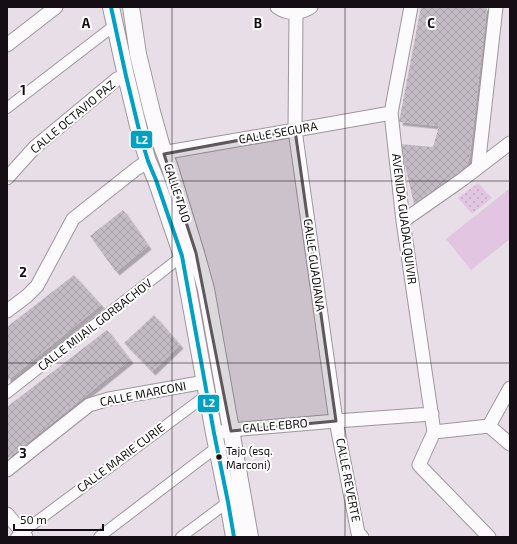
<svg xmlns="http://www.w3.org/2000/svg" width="517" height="544" font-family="'Exo 2',sans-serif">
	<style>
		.park { fill: url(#park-dots) }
		.pitch { fill: #e2c6e1 }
		.building { fill: url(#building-cross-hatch); filter: url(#shadow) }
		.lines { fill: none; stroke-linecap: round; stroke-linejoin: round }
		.pedestrian-casing { stroke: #9d969d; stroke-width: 12 }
		.minor-casing { stroke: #9d969d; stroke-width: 15 }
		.tertiary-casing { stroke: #9d969d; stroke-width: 18 }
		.pedestrian { stroke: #fcfafc; stroke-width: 10 }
		.minor { stroke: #fcfafc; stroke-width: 13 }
		.tertiary { stroke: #fcfafc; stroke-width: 16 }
		.bus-1-casing { stroke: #fff; stroke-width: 7 }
		.bus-1 { stroke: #01a1c5; stroke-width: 4 }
		.marked { fill: #5f575e; fill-opacity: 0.2; stroke: #5f575e; stroke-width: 3; stroke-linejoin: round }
		.grid { fill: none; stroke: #150e14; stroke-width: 1; stroke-opacity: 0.55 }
		.bus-dot { fill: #150e14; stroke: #fff; stroke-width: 1.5 }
		.labels { text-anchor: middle; stroke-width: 4; stroke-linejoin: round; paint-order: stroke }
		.bus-label { font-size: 11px; fill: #150e14; stroke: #fff; text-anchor: start }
		.street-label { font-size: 12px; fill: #150e14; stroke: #fff }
		.grid-label { font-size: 13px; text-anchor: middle; font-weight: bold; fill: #150e14; stroke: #fff; stroke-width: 4; stroke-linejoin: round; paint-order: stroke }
		.line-badge { stroke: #fff; stroke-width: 1.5 }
		.badge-label { font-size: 11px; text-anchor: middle; font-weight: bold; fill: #fff }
	</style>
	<defs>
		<pattern id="park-dots" width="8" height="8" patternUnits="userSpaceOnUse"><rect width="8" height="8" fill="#e2c6e1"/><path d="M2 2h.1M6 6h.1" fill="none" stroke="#c1a9c0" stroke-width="1.8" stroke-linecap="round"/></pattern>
		<pattern id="building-cross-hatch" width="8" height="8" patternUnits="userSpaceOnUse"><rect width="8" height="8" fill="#c4bcc4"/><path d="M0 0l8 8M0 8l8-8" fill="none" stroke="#a8a0a8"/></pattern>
		<filter id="shadow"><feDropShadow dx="3.5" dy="3.5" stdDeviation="0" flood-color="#0004"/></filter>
	</defs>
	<rect width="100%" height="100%" fill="#e8dee8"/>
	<path class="park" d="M478,183L492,198L472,214L458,198Z"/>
	<path class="pitch" d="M509,189L510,190V239L471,270L446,239Z"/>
	<path class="building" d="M421,7H487L470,155L467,165L465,169L462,172L421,204H414L400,144L433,147L439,126L399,122Z
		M123,210L148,246L116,272L90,236Z
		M74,275L101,305L7,381V327Z
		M154,315L180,345L152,372L124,343Z
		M107,330L130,360L7,459V407Z"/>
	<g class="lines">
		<g class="pedestrian-casing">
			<path id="pedestrian" d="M7,108L115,25
				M7,393L182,256
				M16,537L208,394
				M99,537L217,447
				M181,537L228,502"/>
		</g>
		<g class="minor-casing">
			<path id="minor" d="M277,7C288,15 300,14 311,7
				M411,7L391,113L403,221L434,432L419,465L489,537
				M296,13L295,130L336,421L432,414
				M7,45L56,7
				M164,154L173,151L295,130L391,113
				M478,167L496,7
				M7,178L35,147L117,79L126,76
				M403,221L463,179L510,143
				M7,311L27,296L37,286L73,219L136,169L148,161
				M489,426L510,388
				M434,432L489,426L510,444
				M214,433L242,429L336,421L358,533L362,537
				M7,470L89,405L109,399L205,382
				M7,514L26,537"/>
		</g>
		<g class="tertiary-casing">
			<path id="tertiary" d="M111,7L126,76L141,138L148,161L156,180L182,256L214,433L228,502L234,537
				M131,7L138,54L152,112L161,144L170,168L196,253L206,289L250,537"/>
		</g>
		<use href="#pedestrian" class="pedestrian"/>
		<use href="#minor" class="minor"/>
		<use href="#tertiary" class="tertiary"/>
		<g class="bus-1-casing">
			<path id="bus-1" d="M111,7L126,76L141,138L148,161L156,180L182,256L214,433L228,502L234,537"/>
		</g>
		<use href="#bus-1" class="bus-1"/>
	</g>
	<path class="marked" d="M295,130L336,421L231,431L196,253L164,154Z"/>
	<path class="grid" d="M172,7V537M345,7V537M7,181H510M7,363H510"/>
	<circle class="bus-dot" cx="219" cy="457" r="3.5"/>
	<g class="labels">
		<g class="bus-label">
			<text x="226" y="455">Tajo (esq.<tspan x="226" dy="14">Marconi)</tspan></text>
		</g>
		<g class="street-label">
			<text transform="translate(73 117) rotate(-40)" y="4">CALLE OCTAVIO PAZ</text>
			<text transform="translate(278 133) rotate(-10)" y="4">CALLE SEGURA</text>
			<text transform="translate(177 193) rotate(72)" y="4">CALLE TAJO</text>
			<text transform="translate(404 219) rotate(83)" y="4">AVENIDA GUADALQUIVIR</text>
			<text transform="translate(314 265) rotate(82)" y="4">CALLE GUADIANA</text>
			<text transform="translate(95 325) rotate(-38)" y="4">CALLE MIJAIL GORBACHOV</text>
			<text transform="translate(143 394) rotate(-11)" y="4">CALLE MARCONI</text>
			<text transform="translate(275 426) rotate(-5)" y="4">CALLE EBRO</text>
			<text transform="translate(121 458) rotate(-37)" y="4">CALLE MARIE CURIE</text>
			<text transform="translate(348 480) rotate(79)" y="4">CALLE REVERTE</text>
		</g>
	</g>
	<g class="grid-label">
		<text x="86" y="28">A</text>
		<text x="258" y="28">B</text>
		<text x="431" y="28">C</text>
		<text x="23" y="95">1</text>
		<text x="23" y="277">2</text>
		<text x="23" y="458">3</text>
	</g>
	<g class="line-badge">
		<rect x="130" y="130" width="23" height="19" rx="4" fill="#01a1c5"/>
		<rect x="197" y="394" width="23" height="19" rx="4" fill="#01a1c5"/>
	</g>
	<g class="badge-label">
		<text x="142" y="144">L2</text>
		<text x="209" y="407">L2</text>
	</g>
	<rect width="517" height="544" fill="none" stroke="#150e14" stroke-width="16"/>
	<path d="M14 524v6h89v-6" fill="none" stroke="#150e14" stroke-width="2"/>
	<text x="20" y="524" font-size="12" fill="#150e14" stroke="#ffffff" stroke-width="3" paint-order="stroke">50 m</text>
</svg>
